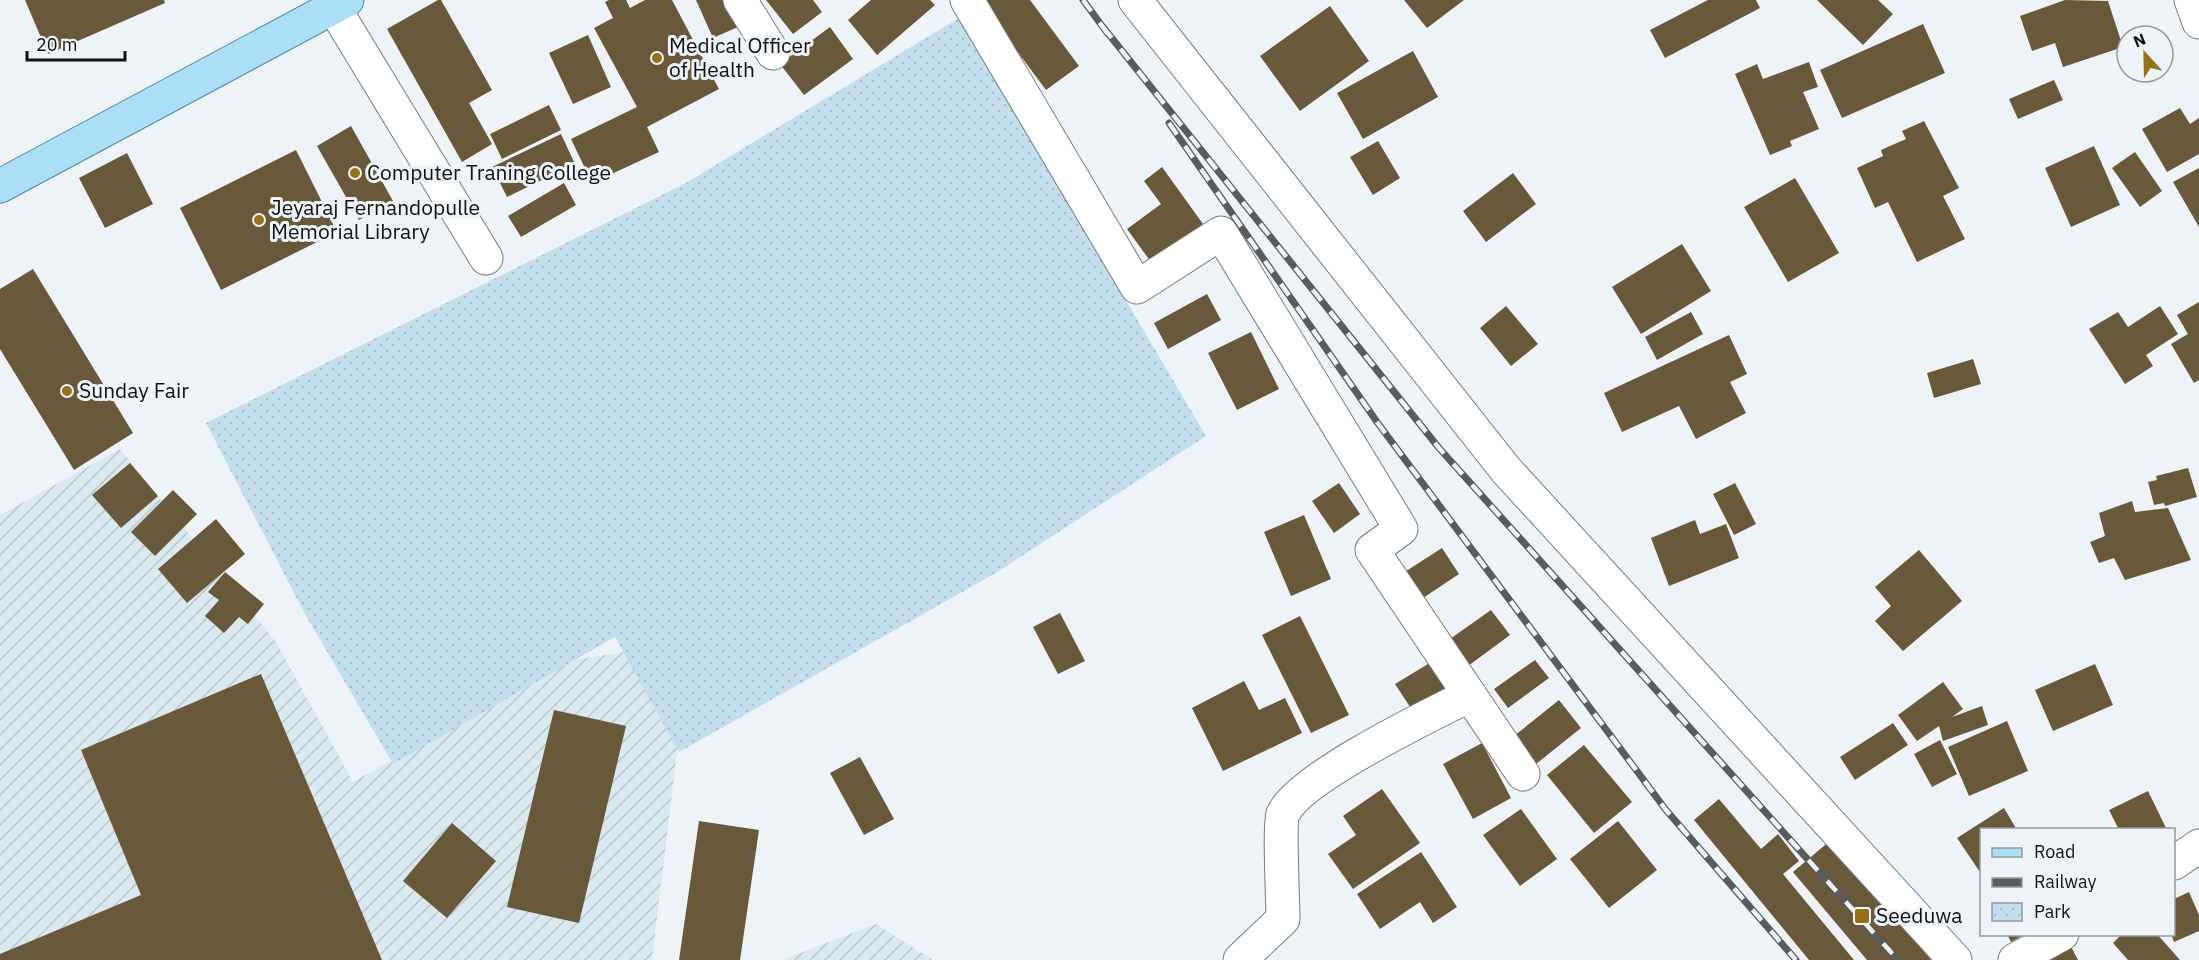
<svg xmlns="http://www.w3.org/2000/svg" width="2199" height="960" font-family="'IBM Plex Sans',sans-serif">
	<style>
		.industrial { fill: url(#industrial-furrows) }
		.park { fill: url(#park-dots) }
		.building { fill: #68593a }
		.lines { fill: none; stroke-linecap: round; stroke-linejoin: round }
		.minor-casing { stroke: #767b7e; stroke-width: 35 }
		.major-casing { stroke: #4f89a4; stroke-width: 35 }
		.minor { stroke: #fff; stroke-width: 33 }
		.major { stroke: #aadff7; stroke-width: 33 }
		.rail-casing { stroke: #595c5e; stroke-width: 7 }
		.rail { stroke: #edf3f6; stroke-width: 4.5; stroke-dasharray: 14; stroke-linecap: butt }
		.poi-dot { fill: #95721a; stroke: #edf3f6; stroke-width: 2 }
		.labels { text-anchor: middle; stroke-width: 6; stroke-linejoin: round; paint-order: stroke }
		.poi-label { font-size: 21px; fill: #0f1112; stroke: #edf3f6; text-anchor: start }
	</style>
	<defs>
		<pattern id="industrial-furrows" width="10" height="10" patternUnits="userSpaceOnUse" patternTransform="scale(1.5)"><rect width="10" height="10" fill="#dae8ef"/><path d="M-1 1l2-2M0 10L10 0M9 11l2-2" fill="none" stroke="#bac6cc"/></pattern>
		<pattern id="park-dots" width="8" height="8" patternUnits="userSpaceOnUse" patternTransform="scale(1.5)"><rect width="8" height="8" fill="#c3dfee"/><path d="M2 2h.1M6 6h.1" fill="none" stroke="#a6becb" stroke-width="1.8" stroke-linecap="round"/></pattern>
	</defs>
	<rect width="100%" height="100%" fill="#edf3f6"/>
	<path class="industrial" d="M120,449L276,642L353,782L566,661L690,642L652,960H0V515Z
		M876,924L933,960H782Z"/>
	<path class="park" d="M959,18L1206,436L994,574L679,752L615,637L393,764L305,614L206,423L686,183Z"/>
	<path class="building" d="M25,0H164L165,3L48,54Z
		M438,0H441L492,90L469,103L492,144L462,162L387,29Z
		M609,0H626L630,8L645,0H672L719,89L647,127L659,152L592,183L571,139L637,107L594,28L613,18L605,2Z
		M696,0H725L738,27L713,38Z
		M766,0H813L822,12L793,34Z
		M871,0H930L935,5L877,55L848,20Z
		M979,0H1030L1079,66L1046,90Z
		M1404,0H1464L1427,28Z
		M1708,0H1756L1760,8L1665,58L1650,30Z
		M1817,0H1878L1893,14L1863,45Z
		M2065,0L2108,1L2123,47L2063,67L2055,43L2032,51L2020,16Z
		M1330,6L1369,61L1300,111L1260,56Z
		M1923,24L1945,73L1842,118L1820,70Z
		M830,27L853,59L804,95L780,64Z
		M588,35L611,87L573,104L549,53Z
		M1413,51L1438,97L1363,139L1337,93Z
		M1809,62L1818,87L1803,92L1819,129L1790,141L1792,146L1770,155L1735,74L1757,64L1763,79Z
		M2054,80L2063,100L2018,119L2009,99Z
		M549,105L561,130L502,159L490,134Z
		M2180,108L2190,124L2199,118V154L2167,172L2142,129Z
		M1924,121L1959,188L1943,196L1965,239L1917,262L1888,202L1875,208L1857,168L1883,156L1881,150L1906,139L1902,131Z
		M351,126L393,201L359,220L317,146Z
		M561,134L575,164L507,197L492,167Z
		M1378,141L1400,178L1373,195L1350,157Z
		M2094,146L2120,205L2071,227L2045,168Z
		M296,150L337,232L221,290L180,208Z
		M2135,152L2162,191L2140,207L2112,168Z
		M127,153L153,204L105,228L79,178Z
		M1162,167L1203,224L1151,262L1127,229L1161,204L1144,181Z
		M2199,168V227L2173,182Z
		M1513,173L1536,204L1486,242L1463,211Z
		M1795,178L1839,253L1788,282L1744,207Z
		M564,183L576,205L521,237L508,216Z
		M1682,244L1711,291L1641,334L1612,287Z
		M33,269L133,433L74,470L0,349V289Z
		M1207,294L1221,320L1168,349L1154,323Z
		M2199,302V380L2194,383L2171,344L2188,334L2177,315Z
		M1506,306L1538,344L1511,366L1480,328Z
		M2160,306L2178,334L2146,355L2153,366L2125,384L2089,329L2118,312L2128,327Z
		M1691,312L1703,334L1657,360L1645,337Z
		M1251,332L1279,389L1237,410L1208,353Z
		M1729,335L1747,374L1730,382L1746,413L1696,439L1679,406L1622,432L1604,393Z
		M1973,359L1981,384L1934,398L1927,373Z
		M130,463L158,496L121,528L92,495Z
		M2188,468L2197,497L2165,506L2164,503L2154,505L2148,482L2157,480L2156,476Z
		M1339,483L1360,514L1334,533L1312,501Z
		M1735,483L1756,524L1734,535L1713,494Z
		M173,490L197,514L155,556L131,532Z
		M2132,501L2135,512L2168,508L2191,560L2125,580L2114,558L2099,563L2090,542L2105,536L2099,513Z
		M1304,515L1331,579L1291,596L1264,532Z
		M216,519L245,554L187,603L158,569Z
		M1695,520L1700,534L1726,524L1739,558L1669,586L1651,538Z
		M1442,548L1459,574L1417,602L1400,575Z
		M1919,550L1962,601L1903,651L1875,621L1891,606L1875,587Z
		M225,572L264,604L248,624L239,617L224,633L205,616L219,600L208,592Z
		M1491,610L1510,635L1468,666L1450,639Z
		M1060,613L1085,661L1058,674L1033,627Z
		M1300,616L1349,715L1311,733L1262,635Z
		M1535,660L1549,678L1508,708L1494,689Z
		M1433,661L1451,690L1414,713L1395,684Z
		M2095,664L2113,705L2053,731L2035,690Z
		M261,674L382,960H0V954L141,895L81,750Z
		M1244,681L1259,710L1285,698L1302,733L1223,771L1192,708Z
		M1943,682L1963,709L1952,717L1982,706L1988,725L1943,741L1939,726L1917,741L1898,715Z
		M1559,700L1581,728L1531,768L1509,740Z
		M554,710L626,726L579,923L507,907Z
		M2007,721L2028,771L1969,796L1948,747Z
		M1893,723L1908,745L1855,780L1840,757Z
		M1940,740L1957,774L1932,787L1914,754Z
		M1482,743L1511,798L1473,819L1443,764Z
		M1584,745L1632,802L1594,833L1547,775Z
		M860,757L894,819L864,835L830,773Z
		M1382,789L1420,843L1353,889L1328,854L1356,835L1343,816Z
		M2148,791L2167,830H2119L2109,810Z
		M1719,799L1761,849L1778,834L1799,861L1783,874L1854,960H1809L1694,820Z
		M2004,808L2017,830H1982V875L1957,838Z
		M1521,809L1557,859L1520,886L1483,835Z
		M699,821L759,830L740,960H679Z
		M1618,821L1657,870L1609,908L1570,859Z
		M452,823L496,861L447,918L403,881Z
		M1831,840L1931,960H1867L1793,872Z
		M1421,852L1457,907L1433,923L1420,902L1380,929L1357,894Z
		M2189,892L2199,915V931L2174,942L2171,934H2174V899Z
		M2007,934H2025L2011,942Z
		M2122,934H2157L2180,960H2128L2113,943Z
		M2068,941L2078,960H2032Z"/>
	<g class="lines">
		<g class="minor-casing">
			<path id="minor" d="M740,0L773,53
				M967,0L1137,287L1221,233L1401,529L1372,550L1523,774
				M1135,0L1506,470L1955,960
				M2191,0L2199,22
				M334,8L486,258
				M2174,863L2199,846
				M1240,960L1283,919C1283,901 1279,824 1283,814C1299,778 1430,715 1470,695
				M2015,960L2062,934"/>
		</g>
		<g class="major-casing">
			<path id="major" d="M0,186L347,0"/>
		</g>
		<use href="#minor" class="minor"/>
		<use href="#major" class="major"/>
		<g class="rail-casing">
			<path id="rail" d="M1083,0L1108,34
				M1103,27L1439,448L1898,960
				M1169,123L1377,422L1666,810L1796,960"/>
		</g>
		<use href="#rail" class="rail"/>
	</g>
	<g class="poi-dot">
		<circle cx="657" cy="58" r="6"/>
		<circle cx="355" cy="173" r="6"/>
		<circle cx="259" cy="220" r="6"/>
		<circle cx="67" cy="391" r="6"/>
		<rect x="1854" y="908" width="16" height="16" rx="3"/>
	</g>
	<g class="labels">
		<g class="poi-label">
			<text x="669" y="53">Medical Officer<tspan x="669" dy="24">of Health</tspan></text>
			<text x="367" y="180">Computer Traning College</text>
			<text x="271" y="215">Jeyaraj Fernandopulle<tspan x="271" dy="24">Memorial Library</tspan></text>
			<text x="79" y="398">Sunday Fair</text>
			<text x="1876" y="923">Seeduwa</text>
		</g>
	</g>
	<rect x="1980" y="828" width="195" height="108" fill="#edf3f6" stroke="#94999b" stroke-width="1.5"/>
	<rect x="1992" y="848" width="30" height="9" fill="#aadff7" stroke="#94999b" stroke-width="1.5"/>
	<text x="2034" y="858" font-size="18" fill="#0f1112">Road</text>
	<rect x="1992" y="878" width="30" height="9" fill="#595c5e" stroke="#94999b" stroke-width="1.5"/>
	<text x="2034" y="888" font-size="18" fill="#0f1112">Railway</text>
	<rect x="1992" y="903" width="30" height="18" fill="url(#park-dots)" stroke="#94999b" stroke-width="1.5"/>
	<text x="2034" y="918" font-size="18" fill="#0f1112">Park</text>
	<g transform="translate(2145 54) rotate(338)"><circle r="28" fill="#edf3f6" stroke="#94999b" stroke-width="1.5"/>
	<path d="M0-4.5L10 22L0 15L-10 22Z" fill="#95721a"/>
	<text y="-9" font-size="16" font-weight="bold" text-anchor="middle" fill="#0f1112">N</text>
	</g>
	<path d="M27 51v9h98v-9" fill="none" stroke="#0f1112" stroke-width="3"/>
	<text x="36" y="51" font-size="18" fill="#0f1112" stroke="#edf3f6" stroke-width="4.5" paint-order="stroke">20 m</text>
</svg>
